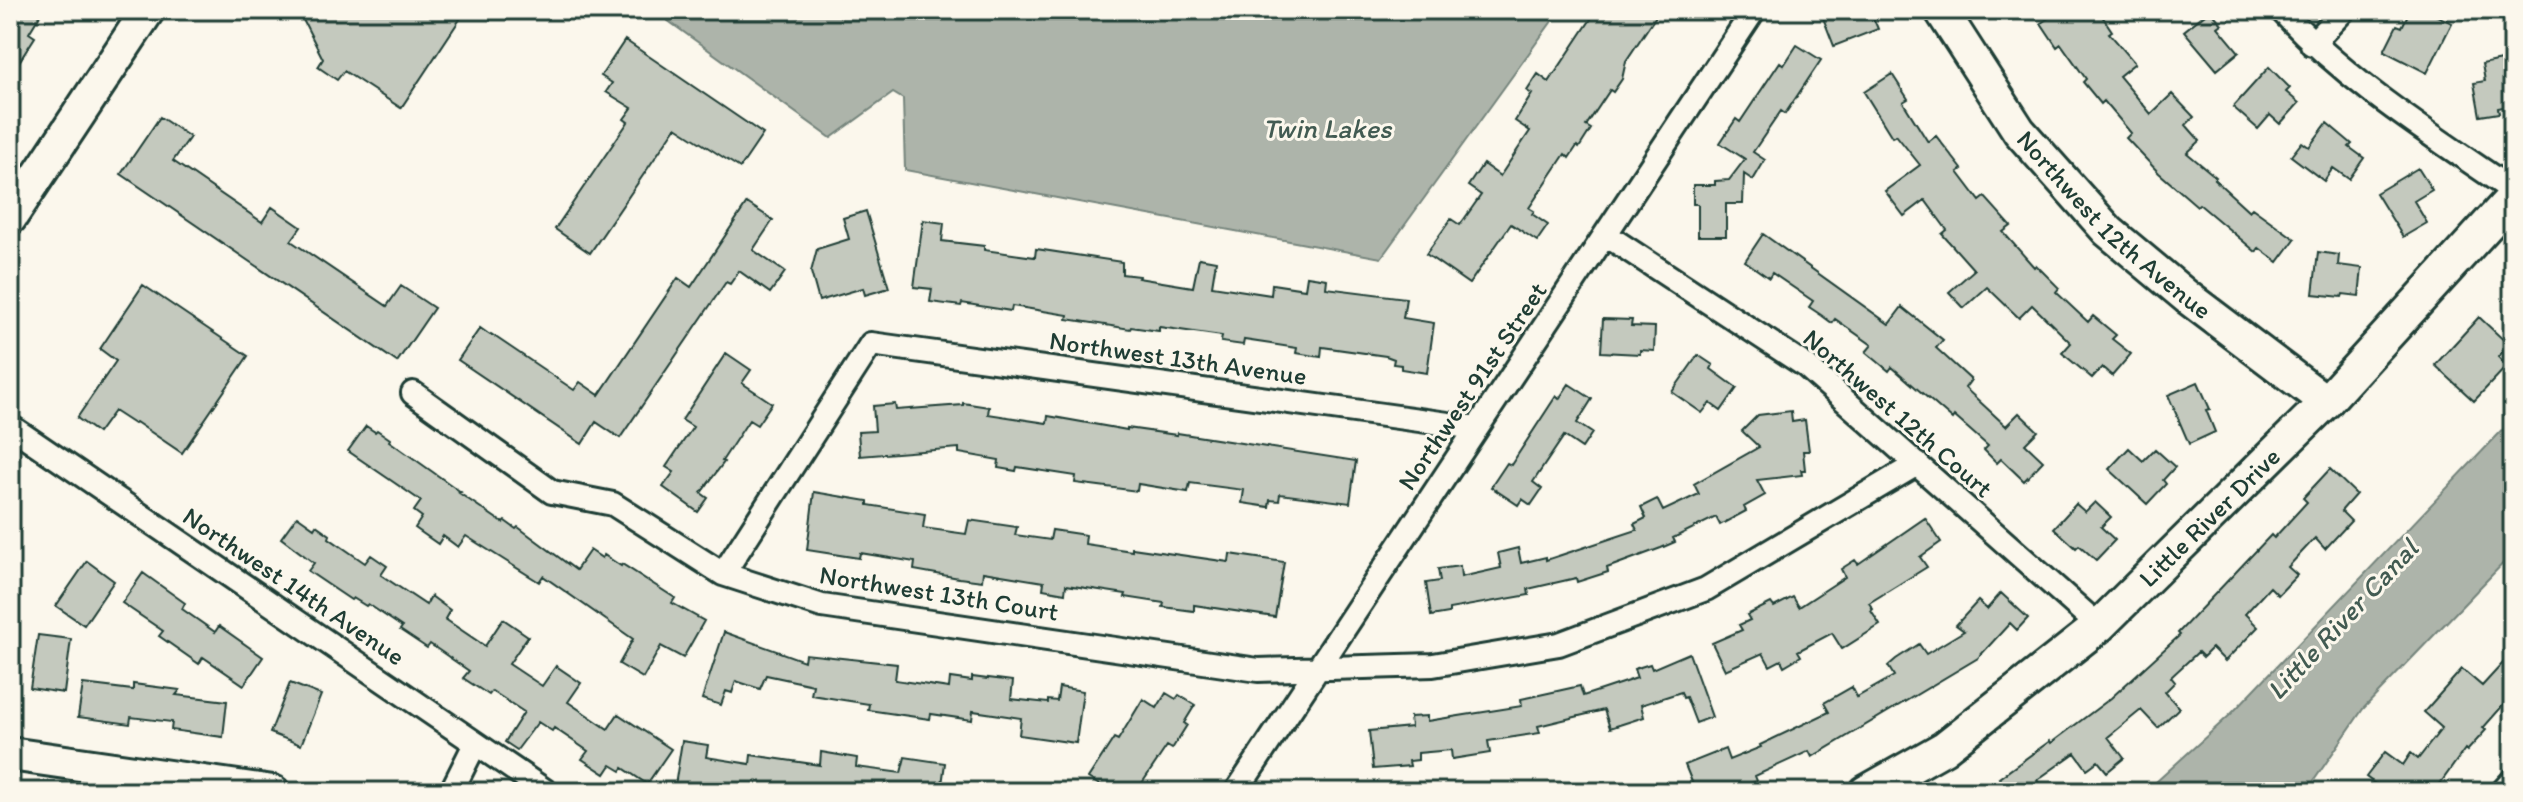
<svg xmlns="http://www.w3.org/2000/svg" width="2523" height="802" font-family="Itim,sans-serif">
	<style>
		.water { fill: #adb4aa; stroke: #74847b; stroke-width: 2 }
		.building { fill: #c4c9be; stroke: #1f3d34; stroke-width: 2 }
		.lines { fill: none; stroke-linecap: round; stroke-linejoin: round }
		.street-casing { stroke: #1f3d34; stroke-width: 28 }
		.secondary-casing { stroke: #1f3d34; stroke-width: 38 }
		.street { stroke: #fbf7ec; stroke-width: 22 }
		.secondary { stroke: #fbf7ec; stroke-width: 32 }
		.labels { text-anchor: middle; stroke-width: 6; stroke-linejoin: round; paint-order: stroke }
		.street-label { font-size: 26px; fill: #1f3d34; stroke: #fbf7ec }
		.water-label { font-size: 28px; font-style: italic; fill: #425b52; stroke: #fbf7ec }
	</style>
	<rect width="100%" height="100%" fill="#fbf7ec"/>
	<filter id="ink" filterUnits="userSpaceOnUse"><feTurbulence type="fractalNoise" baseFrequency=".0125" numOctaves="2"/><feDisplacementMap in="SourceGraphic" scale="16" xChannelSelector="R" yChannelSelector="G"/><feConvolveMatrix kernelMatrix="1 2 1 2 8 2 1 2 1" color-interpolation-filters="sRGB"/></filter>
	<g filter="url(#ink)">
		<path class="water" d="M653,10H1560L1381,258L905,170L903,99L893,93L831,138Z
			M2513,419V553L2363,709L2306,792H2145L2231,714Z"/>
		<path class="building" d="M10,10H43L29,33L35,37L10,76Z
			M298,10H466L401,108L344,71L337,80L318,67L323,59Z
			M1597,10H1660L1626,61L1622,79L1613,92L1610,90L1586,126L1591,129L1579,148L1577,146L1569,158L1565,154L1529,208L1534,211L1532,214L1548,225L1537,241L1511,224L1469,284L1426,254L1451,219L1460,225L1481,195L1468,186L1483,164L1500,176L1530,131L1515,121L1532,94L1527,91L1538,74L1549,82Z
			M1820,10H1870L1878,29L1834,46Z
			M2061,10H2098L2112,31L2109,33L2135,63L2119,76L2151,114L2172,94L2194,117L2186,125L2200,141L2187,153L2216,177L2214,179L2249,211L2252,208L2295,239L2278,262L2259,248L2256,252L2199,204L2197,206L2159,173L2126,138L2131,133L2104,101L2101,104L2083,82L2086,79L2061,44L2057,47L2041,23Z
			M2210,10L2222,24L2218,27L2239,52L2217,70L2184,31Z
			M2410,10H2425L2452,23L2427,73L2384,51L2397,25L2402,27Z
			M625,40L763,134L740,168L676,127L590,253L555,229L628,122L624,119L632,108L606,92L612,83L601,76Z
			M1797,45L1821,60L1785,114L1781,111L1753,152L1765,160L1753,180L1744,174L1743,204H1726V236H1698V204H1693V185H1715V181L1729,180L1745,159L1720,143L1736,119L1740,122L1780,62L1784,65Z
			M2501,60L2504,78L2513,76V105L2498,108L2499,113L2480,116L2474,83L2485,81L2482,64Z
			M2269,67L2290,88L2286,92L2299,103L2280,124L2270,115L2258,129L2233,107Z
			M1892,74L1908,99L1903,102L1928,142L1936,136L1962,169L1958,172L1980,201L1985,197L2011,226L2003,232L2034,267L2036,265L2059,288L2056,292L2088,322L2093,316L2116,335L2112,339L2131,354L2112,376L2102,367L2092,378L2062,353L2071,343L2032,305L2019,318L1987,287L1964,308L1949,292L1974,270L1942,234L1947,230L1925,200L1904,216L1885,191L1920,165L1896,135L1892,137L1864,92Z
			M160,117L190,137L173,161L262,222L272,207L301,227L291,241L387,306L401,286L434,308L397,362L121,174Z
			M2327,123L2352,144L2349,147L2364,158L2349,179L2333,168L2324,181L2291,156L2302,142L2309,147Z
			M2418,168L2432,190L2414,201L2427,223L2403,237L2376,193Z
			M747,203L773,220L753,250L785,272L770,293L739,271L730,284L726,282L620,438L596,422L582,444L458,360L480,328L490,335L491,334L574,390L580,382L599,395L678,278L691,287Z
			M866,211L889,288L865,295L863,288L819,301L811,272L817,249L849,239L843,218Z
			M923,220L944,223L942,241L984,246V250L1035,257L1036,249L1122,262V274L1139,276L1138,278L1193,287L1199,258L1216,261L1212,286L1271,295L1272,284L1305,289L1307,276L1327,279L1326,288L1406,298L1403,318L1434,323L1427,373L1401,369V365L1393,364L1394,359L1386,356L1322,347L1321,357L1296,353L1297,348L1244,340L1243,345L1221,342L1222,336L1159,327V331L1131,327L1130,329L1067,319L1068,315L1012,306L1011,311L962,303L961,306L930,302L932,289L914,287Z
			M1763,234L1889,324L1902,307L1943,340L1936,348L1971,380L1965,388L2006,426L2019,413L2038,431L2025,444L2043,461L2024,481L2001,459L1997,463L1984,450L1988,446L1954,416L1952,419L1892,367L1889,371L1866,352L1872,345L1835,319L1832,323L1821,315L1809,307L1813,301L1772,273L1769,278L1745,261Z
			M2318,252L2339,255L2338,265L2362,268L2359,296L2343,294L2342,297L2313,294Z
			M143,285L248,356L182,453L136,422L134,424L114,411L98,433L77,418L116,361L100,349Z
			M2479,317L2509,345L2498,357L2507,366L2474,401L2435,365Z
			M1603,319L1632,320L1631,326L1655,327L1654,351L1640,350V354L1601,352Z
			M726,353L751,370L742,383L772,403L757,425L749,420L722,461L724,462L701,493L708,498L698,512L663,487L674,472L666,467L693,427L682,420Z
			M1698,355L1713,365L1711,369L1737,388L1721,411L1710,403L1702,413L1672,392Z
			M2198,382L2210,409L2206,410L2215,432L2189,444L2168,395Z
			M1569,384L1592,399L1577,423L1592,433L1582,448L1564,436L1533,482L1542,489L1531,505L1522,499L1518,505L1491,487L1507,463L1511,465L1556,396L1559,399Z
			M963,403L989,407L988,414L1047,423L1048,416L1127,430V428L1177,435V433L1356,461L1350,503L1280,494L1279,501L1270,500L1269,507L1242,503L1244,490L1190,483L1188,492L1138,484L1137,491L1099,486L1075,483L1076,476L1017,467L1016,471L998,468L999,460L959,453V448L860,456L858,432L875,431L873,406L895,404L896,410L963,405Z
			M1791,411L1792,422L1805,420L1809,451H1803L1805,470H1801L1802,475L1757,480L1765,495L1744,507L1746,511L1720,525L1716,517L1673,538L1675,542L1661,548L1607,568L1608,572L1577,582L1576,578L1528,589L1529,595L1449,609V613L1431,616L1426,583L1440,581L1438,569L1460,566L1461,577L1501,568L1498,553L1518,548L1521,563L1546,557V560L1637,530L1634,524L1646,518L1641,507L1657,499L1663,511L1699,494L1694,484L1759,447L1742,431L1758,415Z
			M366,426L375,432L377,430L390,439L389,441L461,492L459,493L503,523L505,521L516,529L518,527L576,570L590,550L602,558L604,555L621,566L622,564L675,598L672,603L704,621L683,658L661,646L643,678L619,664L633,639L543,576L539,582L466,536L458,547L443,536L438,544L415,528L422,517L414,511L421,501L348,451Z
			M2129,448L2143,461L2155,449L2175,467L2163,480L2166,484L2147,504L2109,469Z
			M2330,469L2356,494L2341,511L2351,521L2325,549L2315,538L2288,567L2297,575L2278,595L2270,587L2245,614L2258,627L2225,661L2212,648L2203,657L2198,652L2171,677L2175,682L2165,692L2179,708L2158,728L2141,710L2108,737L2124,758L2107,772L2098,761L2087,769L2075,753L2037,780L2046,792H2009L1999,778L2050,741L2051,743L2111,698L2180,635L2178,633L2271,535L2274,538L2307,502L2303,498Z
			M814,492L868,501V505L925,514L923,528L966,534L969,520L1017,527L1015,535L1050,540L1052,530L1086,535L1085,544L1132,551V548L1229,562L1230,554L1284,562L1275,617L1194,605V611L1163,607L1164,603L1125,597L1126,594L1066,585L1065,593L1043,589L1044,582L983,572L982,581L959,578L914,570L915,562L860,553L859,558L807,550Z
			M2095,502L2111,517L2101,527L2115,540L2096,560L2079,545L2076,548L2054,528L2076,504L2085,512Z
			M297,516L314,528L316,525L330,535L329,538L365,563L371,555L387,566L381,575L426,605L431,596L450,610L445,619L485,646L503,619L528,636L509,664L542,686L556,666L581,683L568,702L608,729L618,714L671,749L647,784L623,768L621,771L611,765L605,774L582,759L588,751L554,728L552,731L538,722L517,750L505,742L524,712L492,691L489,695L463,678L469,671L430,644L427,648L400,630L402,627L368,604L366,606L353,598L351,600L308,571L314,563L281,538Z
			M1925,518L1941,542L1920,557L1927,567L1869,603L1873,609L1871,611L1880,625L1842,649L1832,633L1798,651L1801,656L1784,666L1781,660L1770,666L1763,653L1725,670L1712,643L1742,630L1739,625L1750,620L1747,615L1771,603L1774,607L1793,597L1799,607L1845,577L1841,569L1855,560L1858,564Z
			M87,561L114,581L84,625L56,606Z
			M143,573L185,603L182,609L215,632L219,626L263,657L244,685L203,657L199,664L159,636L163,631L122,603Z
			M2001,593L2028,618L2017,630L2010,623L1978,658L1812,757L1809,751L1755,776L1757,781L1729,792H1696L1685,765L1725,749L1729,760L1761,747L1760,745L1829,712L1824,703L1852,687L1857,697L1894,676L1888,666L1896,659L1919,644L1926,654L1964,631L1956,625L1978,601L1987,609Z
			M724,632L804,661L805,654L897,664L895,680L949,688L950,678L972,681V677L988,679V678L1013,681L1011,699L1048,703V700L1057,701L1059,687L1083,691L1076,743L1019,735L1021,718L973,711L972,720L931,714L930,719L868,710L869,704L811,695L813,685L766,675L760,689L736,681L732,693L726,691L721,705L702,699Z
			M38,635L71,639L64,693L30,688Z
			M2513,652V694L2483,728L2486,730L2467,751L2465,749L2434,792H2386L2366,777L2385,752L2403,765L2411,753L2418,759L2442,728L2424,712L2462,669L2482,686Z
			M1689,653L1712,717L1696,723L1686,697L1683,698L1681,692L1641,705L1644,717L1610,728L1604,710L1538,726L1540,733L1488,741L1490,753L1452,759L1451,750L1418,753V760L1409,761L1410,766L1373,769L1369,731L1411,727L1410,717L1427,716V721L1522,706L1521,699L1580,686L1583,696L1637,678L1634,669L1650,664L1652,669Z
			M290,683L321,695L301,745L270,733Z
			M83,684L133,690V684L180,690L176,695L227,701L223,737L171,730L172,722L131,717L130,724L78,717Z
			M1166,693L1176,699L1179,695L1195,705L1184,723L1187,725L1172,749L1167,746L1136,792H1111L1088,778L1114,738L1118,740L1143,699L1157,708Z
			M682,741L708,745L706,757L750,764L751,755L820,765L821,752L857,758L856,767L901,773L905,757L945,763L941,792H674Z"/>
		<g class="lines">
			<g class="street-casing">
				<path id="street" d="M2281,10C2348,83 2432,135 2513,191
					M2312,44L2344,10
					M1606,235L1806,366L2099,626
					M413,393L552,492L613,504L723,574L822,606L1258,670L1433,665L1559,644L1706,589L1917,464
					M10,426L547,792
					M723,574L871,344L1477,428
					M451,792L475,744
					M1236,792L1754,10
					M2502,792L2513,780"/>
			</g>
			<g class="secondary-casing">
				<g id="secondary">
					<path id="s1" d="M1941,10L2019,131L2108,231L2187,297L2326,402"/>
					<path d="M10,218L148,10"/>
					<path d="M10,754L273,792"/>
					<path id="s2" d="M1866,792L1944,748L2099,626L2326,402L2513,197"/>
				</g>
			</g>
			<use href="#street" class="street"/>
			<use href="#secondary" class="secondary"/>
		</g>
	</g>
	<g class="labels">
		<g class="street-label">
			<text dy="9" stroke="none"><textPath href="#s1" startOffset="278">Northwest 12th Avenue</textPath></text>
			<text transform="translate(1178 358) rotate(8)" y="9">Northwest 13th Avenue</text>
			<text transform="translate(1472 386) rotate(-56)" y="9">Northwest 91st Street</text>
			<text transform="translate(1898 413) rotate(41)" y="9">Northwest 12th Court</text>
			<text dy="9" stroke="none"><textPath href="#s2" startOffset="442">Little River Drive</textPath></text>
			<text transform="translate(294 586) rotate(34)" y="9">Northwest 14th Avenue</text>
			<text transform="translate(939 593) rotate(9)" y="9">Northwest 13th Court</text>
		</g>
		<g class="water-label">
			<text x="1327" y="138">Twin Lakes</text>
			<text transform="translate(2342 619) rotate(-47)" y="10">Little River Canal</text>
		</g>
	</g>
	<rect width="2523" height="802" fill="none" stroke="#fbf7ec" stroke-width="40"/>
	<rect x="20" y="20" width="2483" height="762" fill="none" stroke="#1f3d34" stroke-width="3" filter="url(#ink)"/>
</svg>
